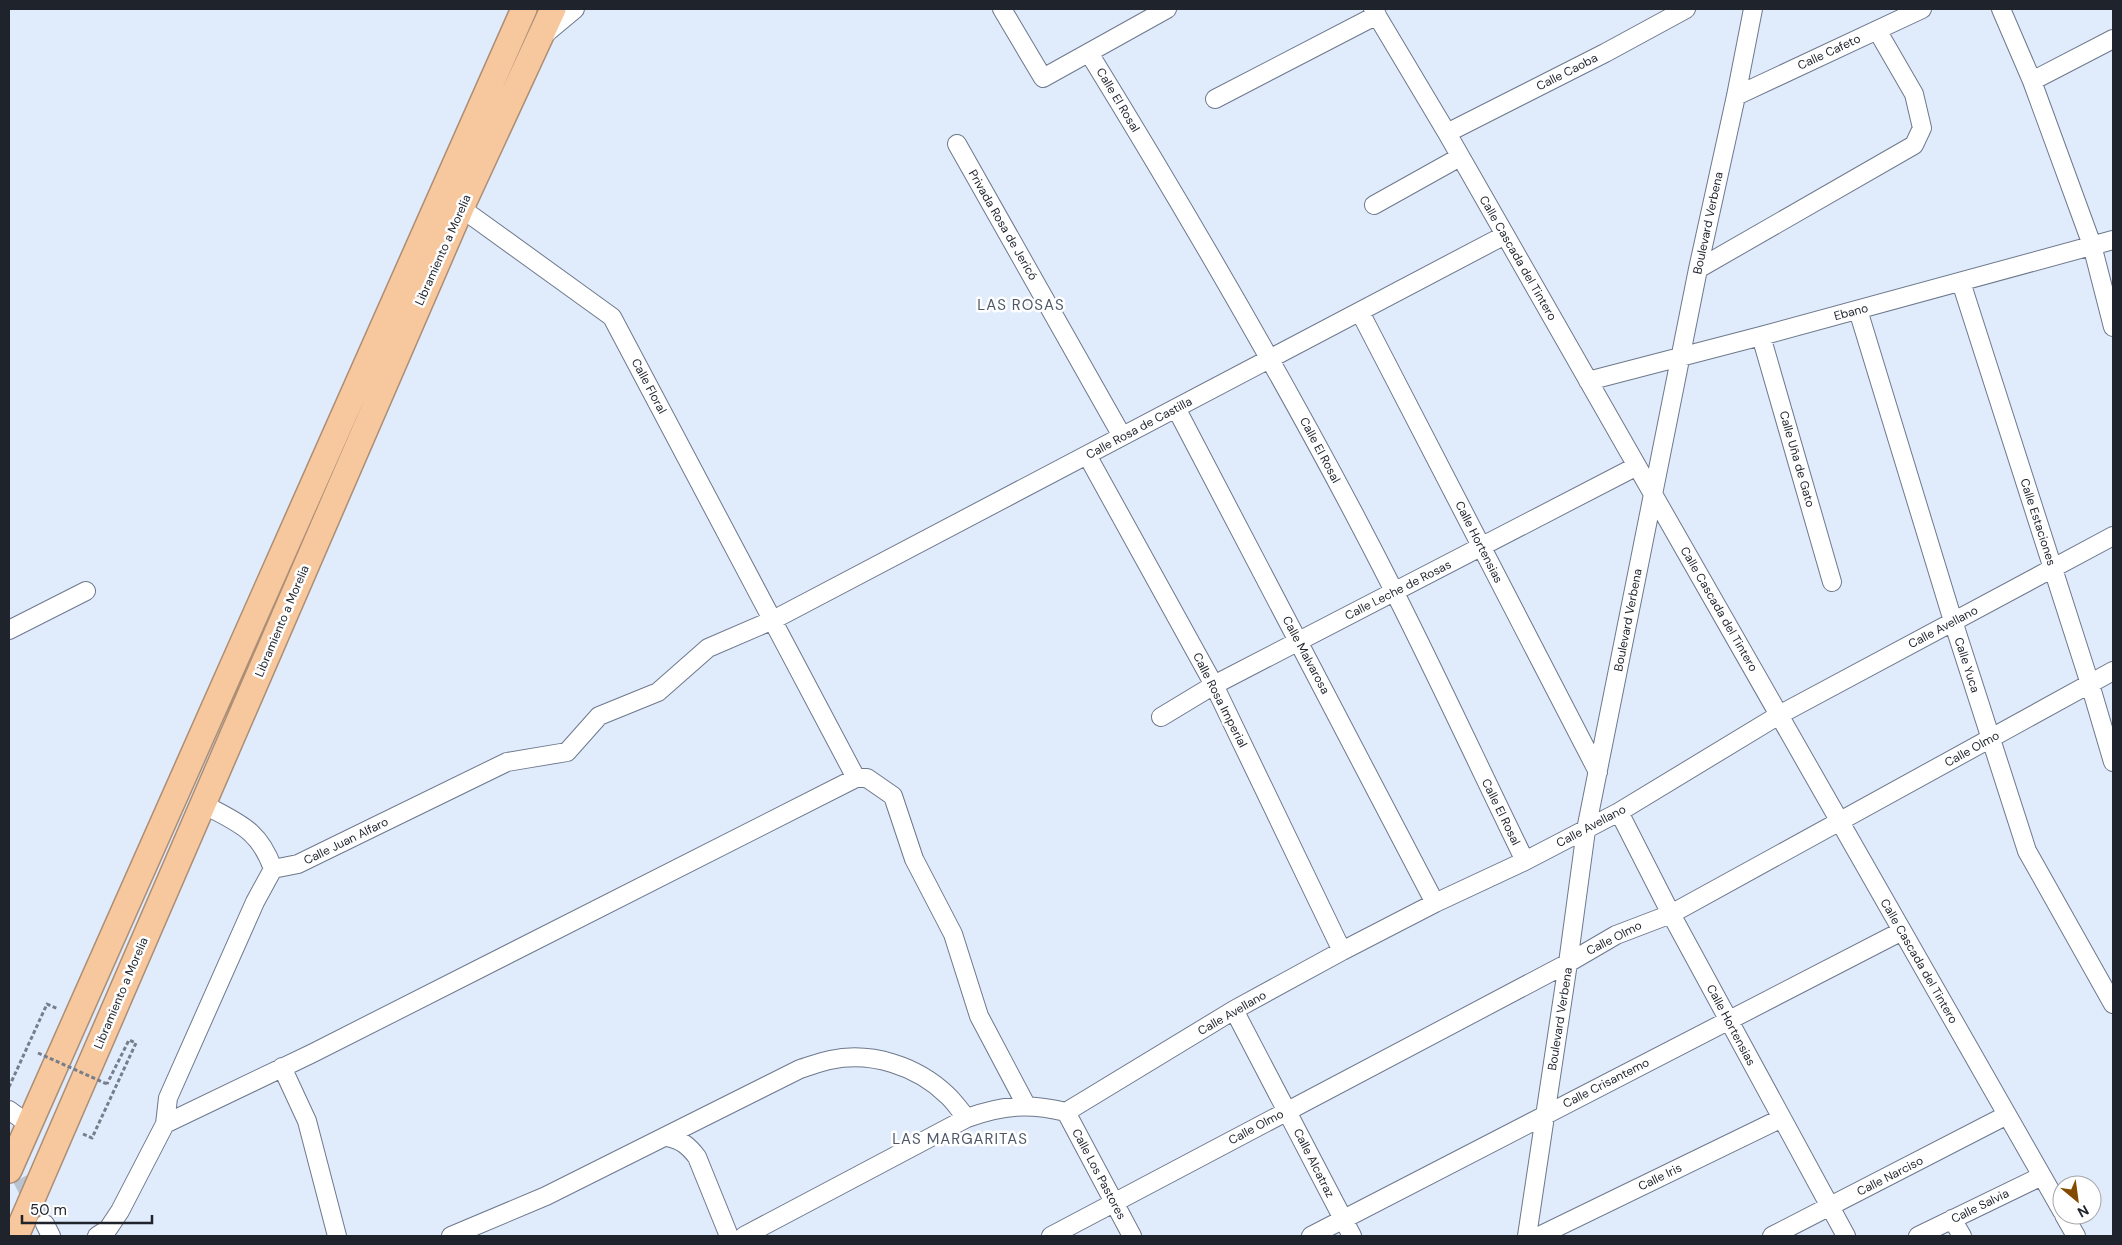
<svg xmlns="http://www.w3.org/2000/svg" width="2122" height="1245" font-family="'DM Sans',sans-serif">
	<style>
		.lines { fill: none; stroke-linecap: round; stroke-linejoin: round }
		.minor-tunnel { stroke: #b9c3d2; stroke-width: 18; stroke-dasharray: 18 9; stroke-linecap: butt }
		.minor-casing { stroke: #6d798c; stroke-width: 20 }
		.highway-casing { stroke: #ab8e75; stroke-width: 28 }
		.path { stroke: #767e8a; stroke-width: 3; stroke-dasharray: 4 2.5; stroke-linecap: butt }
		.minor { stroke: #fff; stroke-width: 18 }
		.highway { stroke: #f7c79d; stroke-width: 25 }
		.path-bridge { stroke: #767e8a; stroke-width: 3; stroke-dasharray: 4 2.5; stroke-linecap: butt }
		.labels { text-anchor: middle; stroke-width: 5; stroke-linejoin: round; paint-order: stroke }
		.street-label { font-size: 12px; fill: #1f232b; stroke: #fff }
		.quarter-label { font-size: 15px; letter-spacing: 1px; fill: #4d586a; stroke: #fff }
	</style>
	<rect width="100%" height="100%" fill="#e0ebfc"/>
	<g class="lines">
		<path class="minor-tunnel" d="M9,1154L45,1224"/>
		<g class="minor-casing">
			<path id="minor" d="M1002,9L1043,78L1167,9
				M1373,9L1447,133L2062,1211
				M2001,9L2032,81L2092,245L2113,327
				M545,34L575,9
				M1089,53C1197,229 1301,407 1394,591C1439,680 1481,771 1525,861
				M2032,81L2113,39
				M1736,96L1922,9
				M1215,99L1377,15
				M1447,133L1605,53L1686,9
				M957,144L1122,436
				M1374,205L1460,157
				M461,208L612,317L856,778H867L893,796L914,859L953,934L979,1016L1026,1105
				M1698,269L1914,145L1922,128L1914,94L1877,30
				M1961,282L2090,684L2113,762
				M1858,310L1953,621L2027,851L2113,1004
				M1360,312L1598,772
				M1761,336L1832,582
				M1588,381L1761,336L2113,240
				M1176,408L1435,903
				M1087,455L1214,685L1342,951
				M9,630L86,591
				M1161,717L1214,685L1637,466
				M203,804C238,823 259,829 273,869
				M1619,812L1671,914L1846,1236
				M1234,1010L1352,1236
				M282,1067L307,1121L337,1236
				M9,1110L28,1124
				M1066,1112L1234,1010L1342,951L1435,903L1525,861L1619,812L1779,715L2113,536
				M1066,1112L1132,1236
				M165,1124L313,1053L856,778
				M667,1137C681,1140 688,1145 697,1157L729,1236
				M2064,1215L2076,1236
				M1952,1219L1962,1236
				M45,1224L51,1236
				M97,1236L108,1229L120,1211L165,1124L168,1098L255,902L273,869L298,864L507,762L567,752L599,716L658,692L708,648L773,620L1505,235
				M451,1236L546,1196L800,1069C810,1066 820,1062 830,1060C871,1051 917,1066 947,1095C954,1101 960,1111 967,1118
				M744,1236L967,1118C1003,1105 1029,1103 1066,1112
				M1051,1236L1568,963L1616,935L1671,914L2113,671
				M1311,1236L1902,931
				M1527,1236L1568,963L1586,830L1698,269L1736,96L1753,9
				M1539,1236L1782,1118
				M1772,1236L2007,1115
				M1918,1236L2042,1176"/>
		</g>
		<g class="highway-casing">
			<path id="highway" d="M9,1170L524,9
				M16,1236L461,208L553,9"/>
		</g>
		<path class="path" d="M9,1087L47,1004L58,1009
			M83,1134L92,1138L136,1043L129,1040L107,1084"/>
		<use href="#minor" class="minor"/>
		<use href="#highway" class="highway"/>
		<path class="path-bridge" d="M38,1053L107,1084"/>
	</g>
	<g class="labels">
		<g class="street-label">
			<text transform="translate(1829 52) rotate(-25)" y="4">Calle Cafeto</text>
			<text transform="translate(1567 72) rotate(-27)" y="4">Calle Caoba</text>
			<text transform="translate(1118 100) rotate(59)" y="4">Calle El Rosal</text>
			<text transform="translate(1708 223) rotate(-78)" y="4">Boulevard Verbena</text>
			<text transform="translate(1003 225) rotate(60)" y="4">Privada Rosa de Jericó</text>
			<text transform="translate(443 250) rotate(-66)" y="4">Libramiento a Morelia</text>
			<text transform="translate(1518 258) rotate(60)" y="4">Calle Cascada del Tintero</text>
			<text transform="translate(1851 312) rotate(-15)" y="4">Ebano</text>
			<text transform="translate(649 386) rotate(62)" y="4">Calle Floral</text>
			<text transform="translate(1139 428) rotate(-28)" y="4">Calle Rosa de Castilla</text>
			<text transform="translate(1320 450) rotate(62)" y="4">Calle El Rosal</text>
			<text transform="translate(1797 459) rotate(74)" y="4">Calle Uña de Gato</text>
			<text transform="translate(2038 522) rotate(72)" y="4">Calle Estaciones</text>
			<text transform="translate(1479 542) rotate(63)" y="4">Calle Hortensias</text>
			<text transform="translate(1398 590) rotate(-27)" y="4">Calle Leche de Rosas</text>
			<text transform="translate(1719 609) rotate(60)" y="4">Calle Cascada del Tintero</text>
			<text transform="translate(1628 620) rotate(-79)" y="4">Boulevard Verbena</text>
			<text transform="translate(282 621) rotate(-67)" y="4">Libramiento a Morelia</text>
			<text transform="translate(1943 627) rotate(-28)" y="4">Calle Avellano</text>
			<text transform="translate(1306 655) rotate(62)" y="4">Calle Malvarosa</text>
			<text transform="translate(1967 665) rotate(72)" y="4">Calle Yuca</text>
			<text transform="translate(1220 700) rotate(63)" y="4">Calle Rosa Imperial</text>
			<text transform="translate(1972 749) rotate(-29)" y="4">Calle Olmo</text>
			<text transform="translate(1501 812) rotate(64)" y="4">Calle El Rosal</text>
			<text transform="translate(1591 826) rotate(-28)" y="4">Calle Avellano</text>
			<text transform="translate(346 841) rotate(-26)" y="4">Calle Juan Alfaro</text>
			<text transform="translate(1614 938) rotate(-27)" y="4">Calle Olmo</text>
			<text transform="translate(1919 961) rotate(60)" y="4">Calle Cascada del Tintero</text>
			<text transform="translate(121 993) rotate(-67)" y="4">Libramiento a Morelia</text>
			<text transform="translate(1232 1013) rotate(-30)" y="4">Calle Avellano</text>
			<text transform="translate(1560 1019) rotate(-81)" y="4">Boulevard Verbena</text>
			<text transform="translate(1731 1025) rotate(62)" y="4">Calle Hortensias</text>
			<text transform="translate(1606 1083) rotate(-27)" y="4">Calle Crisantemo</text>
			<text transform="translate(1256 1127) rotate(-28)" y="4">Calle Olmo</text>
			<text transform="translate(1314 1163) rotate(63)" y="4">Calle Alcatraz</text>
			<text transform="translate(1099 1174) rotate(62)" y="4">Calle Los Pastores</text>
			<text transform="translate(1890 1176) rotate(-27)" y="4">Calle Narciso</text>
			<text transform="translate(1660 1177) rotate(-26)" y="4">Calle Iris</text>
			<text transform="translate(1980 1206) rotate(-26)" y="4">Calle Salvia</text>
		</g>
		<g class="quarter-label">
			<text x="1021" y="310">LAS ROSAS</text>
			<text x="960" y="1144">LAS MARGARITAS</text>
		</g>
	</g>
	<rect width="2122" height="1245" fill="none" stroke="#1f232b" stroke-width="20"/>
	<g transform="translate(2077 1200) rotate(151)"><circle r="24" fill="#ffffff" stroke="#a5a7aa"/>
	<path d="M0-4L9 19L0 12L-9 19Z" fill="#844a00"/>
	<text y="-8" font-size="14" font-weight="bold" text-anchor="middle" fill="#1f232b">N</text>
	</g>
	<path d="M22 1215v8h130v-8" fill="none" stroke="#1f232b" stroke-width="2.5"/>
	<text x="30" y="1215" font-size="15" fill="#1f232b" stroke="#ffffff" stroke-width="4" paint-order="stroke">50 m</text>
</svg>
